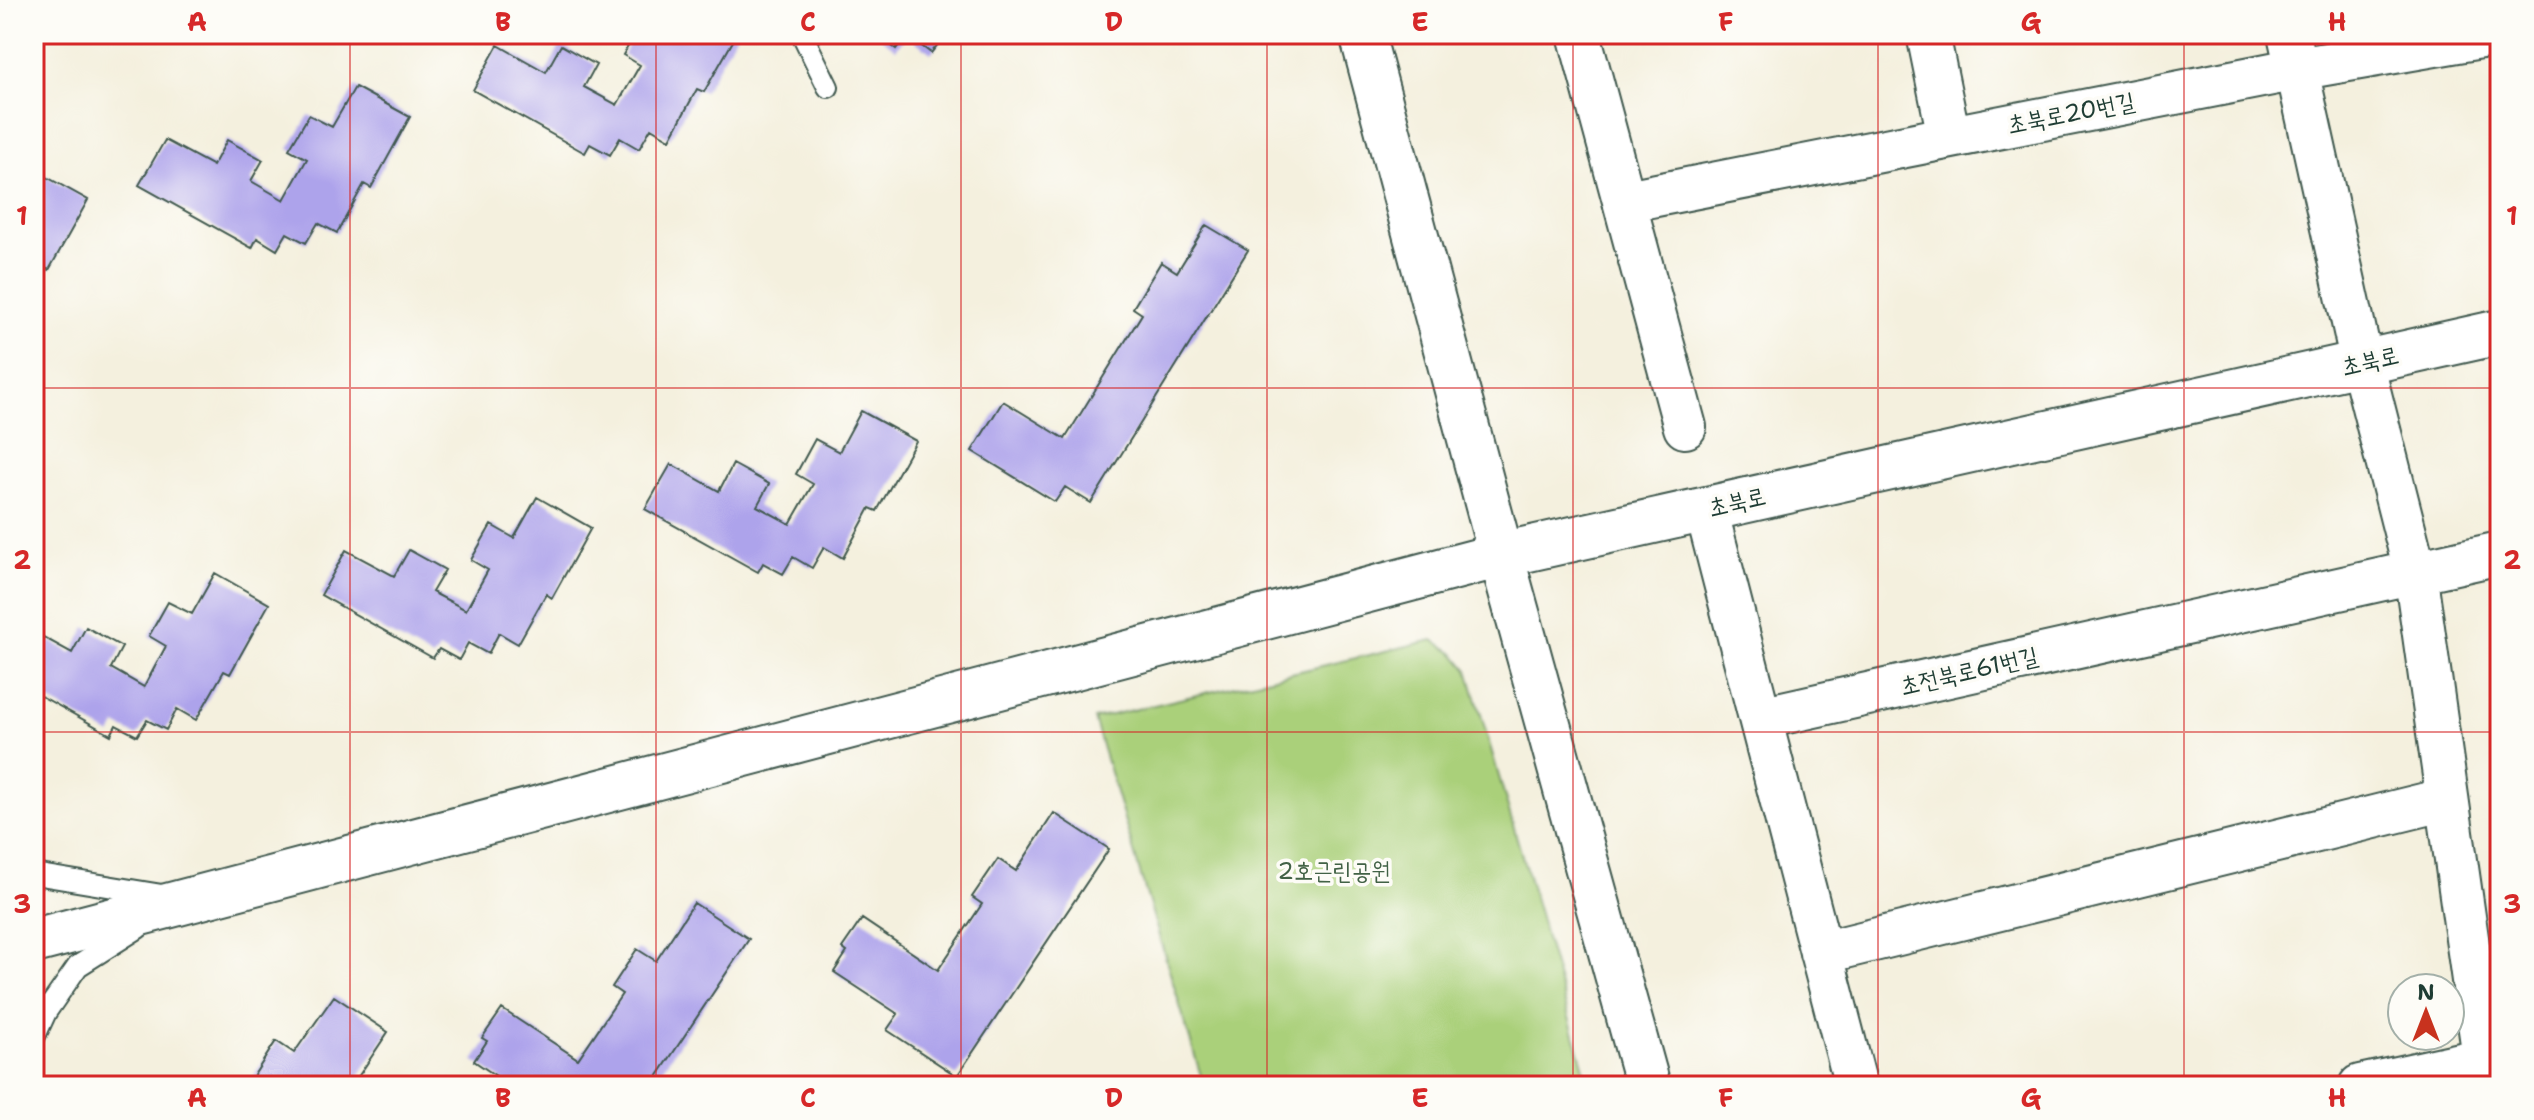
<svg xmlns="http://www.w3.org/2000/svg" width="2534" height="1120" font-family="'Shantell Sans','Poor Story',sans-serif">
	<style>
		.green { fill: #aad07a; stroke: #648657; stroke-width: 2 }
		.building { fill: #ada3eb }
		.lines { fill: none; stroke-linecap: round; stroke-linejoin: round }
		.lane-casing { stroke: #3f584e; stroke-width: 24 }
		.street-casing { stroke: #3f584e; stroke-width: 46 }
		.secondary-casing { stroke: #3f584e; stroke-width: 48 }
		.lane { stroke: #fff; stroke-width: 20 }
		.street { stroke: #fff; stroke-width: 42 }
		.secondary { stroke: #fff; stroke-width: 44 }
		.grid { fill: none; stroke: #d62828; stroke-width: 2; stroke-opacity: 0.55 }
		.labels { text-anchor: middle; stroke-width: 7; stroke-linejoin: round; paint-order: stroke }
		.street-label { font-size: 24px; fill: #1f3d34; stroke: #fdfcf7 }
		.park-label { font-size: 24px; fill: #426246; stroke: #fdfcf7 }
		.neatline { fill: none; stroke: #d62828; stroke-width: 3 }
		.grid-label { font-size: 26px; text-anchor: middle; font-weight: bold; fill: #d62828 }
	</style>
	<rect width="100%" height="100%" fill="#fdfcf7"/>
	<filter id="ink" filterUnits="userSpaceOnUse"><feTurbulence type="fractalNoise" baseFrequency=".0125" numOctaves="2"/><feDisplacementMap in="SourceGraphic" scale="16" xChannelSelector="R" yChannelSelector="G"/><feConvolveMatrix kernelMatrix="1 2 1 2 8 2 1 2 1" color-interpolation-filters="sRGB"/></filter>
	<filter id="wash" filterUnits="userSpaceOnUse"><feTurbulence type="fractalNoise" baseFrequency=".006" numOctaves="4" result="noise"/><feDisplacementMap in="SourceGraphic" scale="32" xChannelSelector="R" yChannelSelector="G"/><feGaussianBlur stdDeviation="1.8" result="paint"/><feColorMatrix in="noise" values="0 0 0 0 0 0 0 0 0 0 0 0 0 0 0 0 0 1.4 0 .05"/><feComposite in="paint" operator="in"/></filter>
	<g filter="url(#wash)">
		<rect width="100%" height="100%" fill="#f4f0de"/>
		<path class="green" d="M1433,640L1453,652L1468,670L1589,1086H1204L1094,719Z"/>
		<g id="blocks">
			<path class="building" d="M635,34H737L704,92L697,89L670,139L651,128L639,149L620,138L610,155L590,144L585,153L473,90L498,45L546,72L561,45L596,65L584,87L617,105L640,65L623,55Z
				M876,34H946L931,53L907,35L896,49Z
				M355,87L410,117L371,188L364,184L337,233L318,223L306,243L287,233L277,250L257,238L252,248L139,185L165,140L213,166L227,140L263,160L251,181L284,200L307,159L289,149L309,115L332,127Z
				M34,170L88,200L49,270L43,267L34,283Z
				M1206,225L1248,250L1091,503L1065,487L1055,502L972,451L1003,401L1065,439L1142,314L1133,308L1161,262L1177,272Z
				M861,411L916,441L877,511L870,508L843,558L824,547L812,568L793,557L783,574L763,563L758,572L645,509L671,464L719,491L733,464L769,484L757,506L790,524L813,484L796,474L815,439L839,452Z
				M537,497L591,528L552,598L546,594L518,644L499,633L488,654L468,643L459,660L439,649L433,658L321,595L346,550L394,576L409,550L445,570L432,592L466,610L488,570L471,560L491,525L514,538Z
				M215,573L269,604L230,674L224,671L196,720L177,709L166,730L147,720L137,736L116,725L111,735L34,692V632L72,653L86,627L122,647L111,668L144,687L166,646L149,636L168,602L192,614Z
				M1054,813L1109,849L957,1076L887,1030L898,1014L834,972L847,952L842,948L862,919L938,970L982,904L972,897L998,859L1016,871Z
				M694,903L749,939L651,1086H511L474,1061L487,1041L482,1038L502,1009L578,1059L622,994L612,987L637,949L656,961Z
				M334,996L388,1032L352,1086H261L251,1080L276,1041L294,1053Z"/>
		</g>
	</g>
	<g filter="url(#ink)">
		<use href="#blocks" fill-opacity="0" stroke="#3f584e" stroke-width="2"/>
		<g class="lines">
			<g class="lane-casing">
				<path id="lane" d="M802,34L828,87
					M34,874L162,895
					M34,1038L46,1012L78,966L138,928"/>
			</g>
			<g class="street-casing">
				<path id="street" d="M1579,34L1685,427
					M1928,34L1949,137
					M2289,34L2362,363L2415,571L2488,1086
					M1626,201L2297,69L2498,34
					M1706,509L1760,718
					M1821,953L2447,799
					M1856,1086L1760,718L2500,553
					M2360,1086L2484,1059"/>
			</g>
			<g class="secondary-casing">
				<path id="secondary" d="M1362,34L1501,555L1648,1086
					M34,941L1501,555L2500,332"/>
			</g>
			<use href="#lane" class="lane"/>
			<use href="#street" class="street"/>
			<use href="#secondary" class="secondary"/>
		</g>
	</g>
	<path class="grid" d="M350,34V1086M656,34V1086M961,34V1086M1267,34V1086M1573,34V1086M1878,34V1086M2184,34V1086M34,388H2500M34,732H2500"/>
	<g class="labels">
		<g class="street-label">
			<text transform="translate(2071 113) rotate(-11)" y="8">초북로20번길</text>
			<text transform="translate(2370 361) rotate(-13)" y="8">초북로</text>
			<text transform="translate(1737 502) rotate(-13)" y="8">초북로</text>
			<text transform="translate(1969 671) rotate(-13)" y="8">초전북로61번길</text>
		</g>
		<g class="park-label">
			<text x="1334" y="879">2호근린공원</text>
		</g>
	</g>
	<rect width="2534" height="1120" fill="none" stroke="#fdfcf7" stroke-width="88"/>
	<g transform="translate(2426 1012)"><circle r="38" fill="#fdfcf7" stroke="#a4b0a9" stroke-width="2"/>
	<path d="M0-6L14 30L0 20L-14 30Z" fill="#c8321e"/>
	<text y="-12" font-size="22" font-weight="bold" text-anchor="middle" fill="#1f3d34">N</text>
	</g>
	<rect x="44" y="44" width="2446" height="1032" class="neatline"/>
	<g class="grid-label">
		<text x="197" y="31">A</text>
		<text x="503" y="31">B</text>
		<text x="808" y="31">C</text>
		<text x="1114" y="31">D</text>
		<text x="1420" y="31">E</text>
		<text x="1726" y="31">F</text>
		<text x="2031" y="31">G</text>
		<text x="2337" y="31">H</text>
		<text x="22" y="225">1</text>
		<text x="2512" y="225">1</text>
		<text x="22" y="569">2</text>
		<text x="2512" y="569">2</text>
		<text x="22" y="913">3</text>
		<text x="2512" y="913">3</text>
		<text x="197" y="1107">A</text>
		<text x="503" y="1107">B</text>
		<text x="808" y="1107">C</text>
		<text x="1114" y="1107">D</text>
		<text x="1420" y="1107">E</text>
		<text x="1726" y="1107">F</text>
		<text x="2031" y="1107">G</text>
		<text x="2337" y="1107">H</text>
	</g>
</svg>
